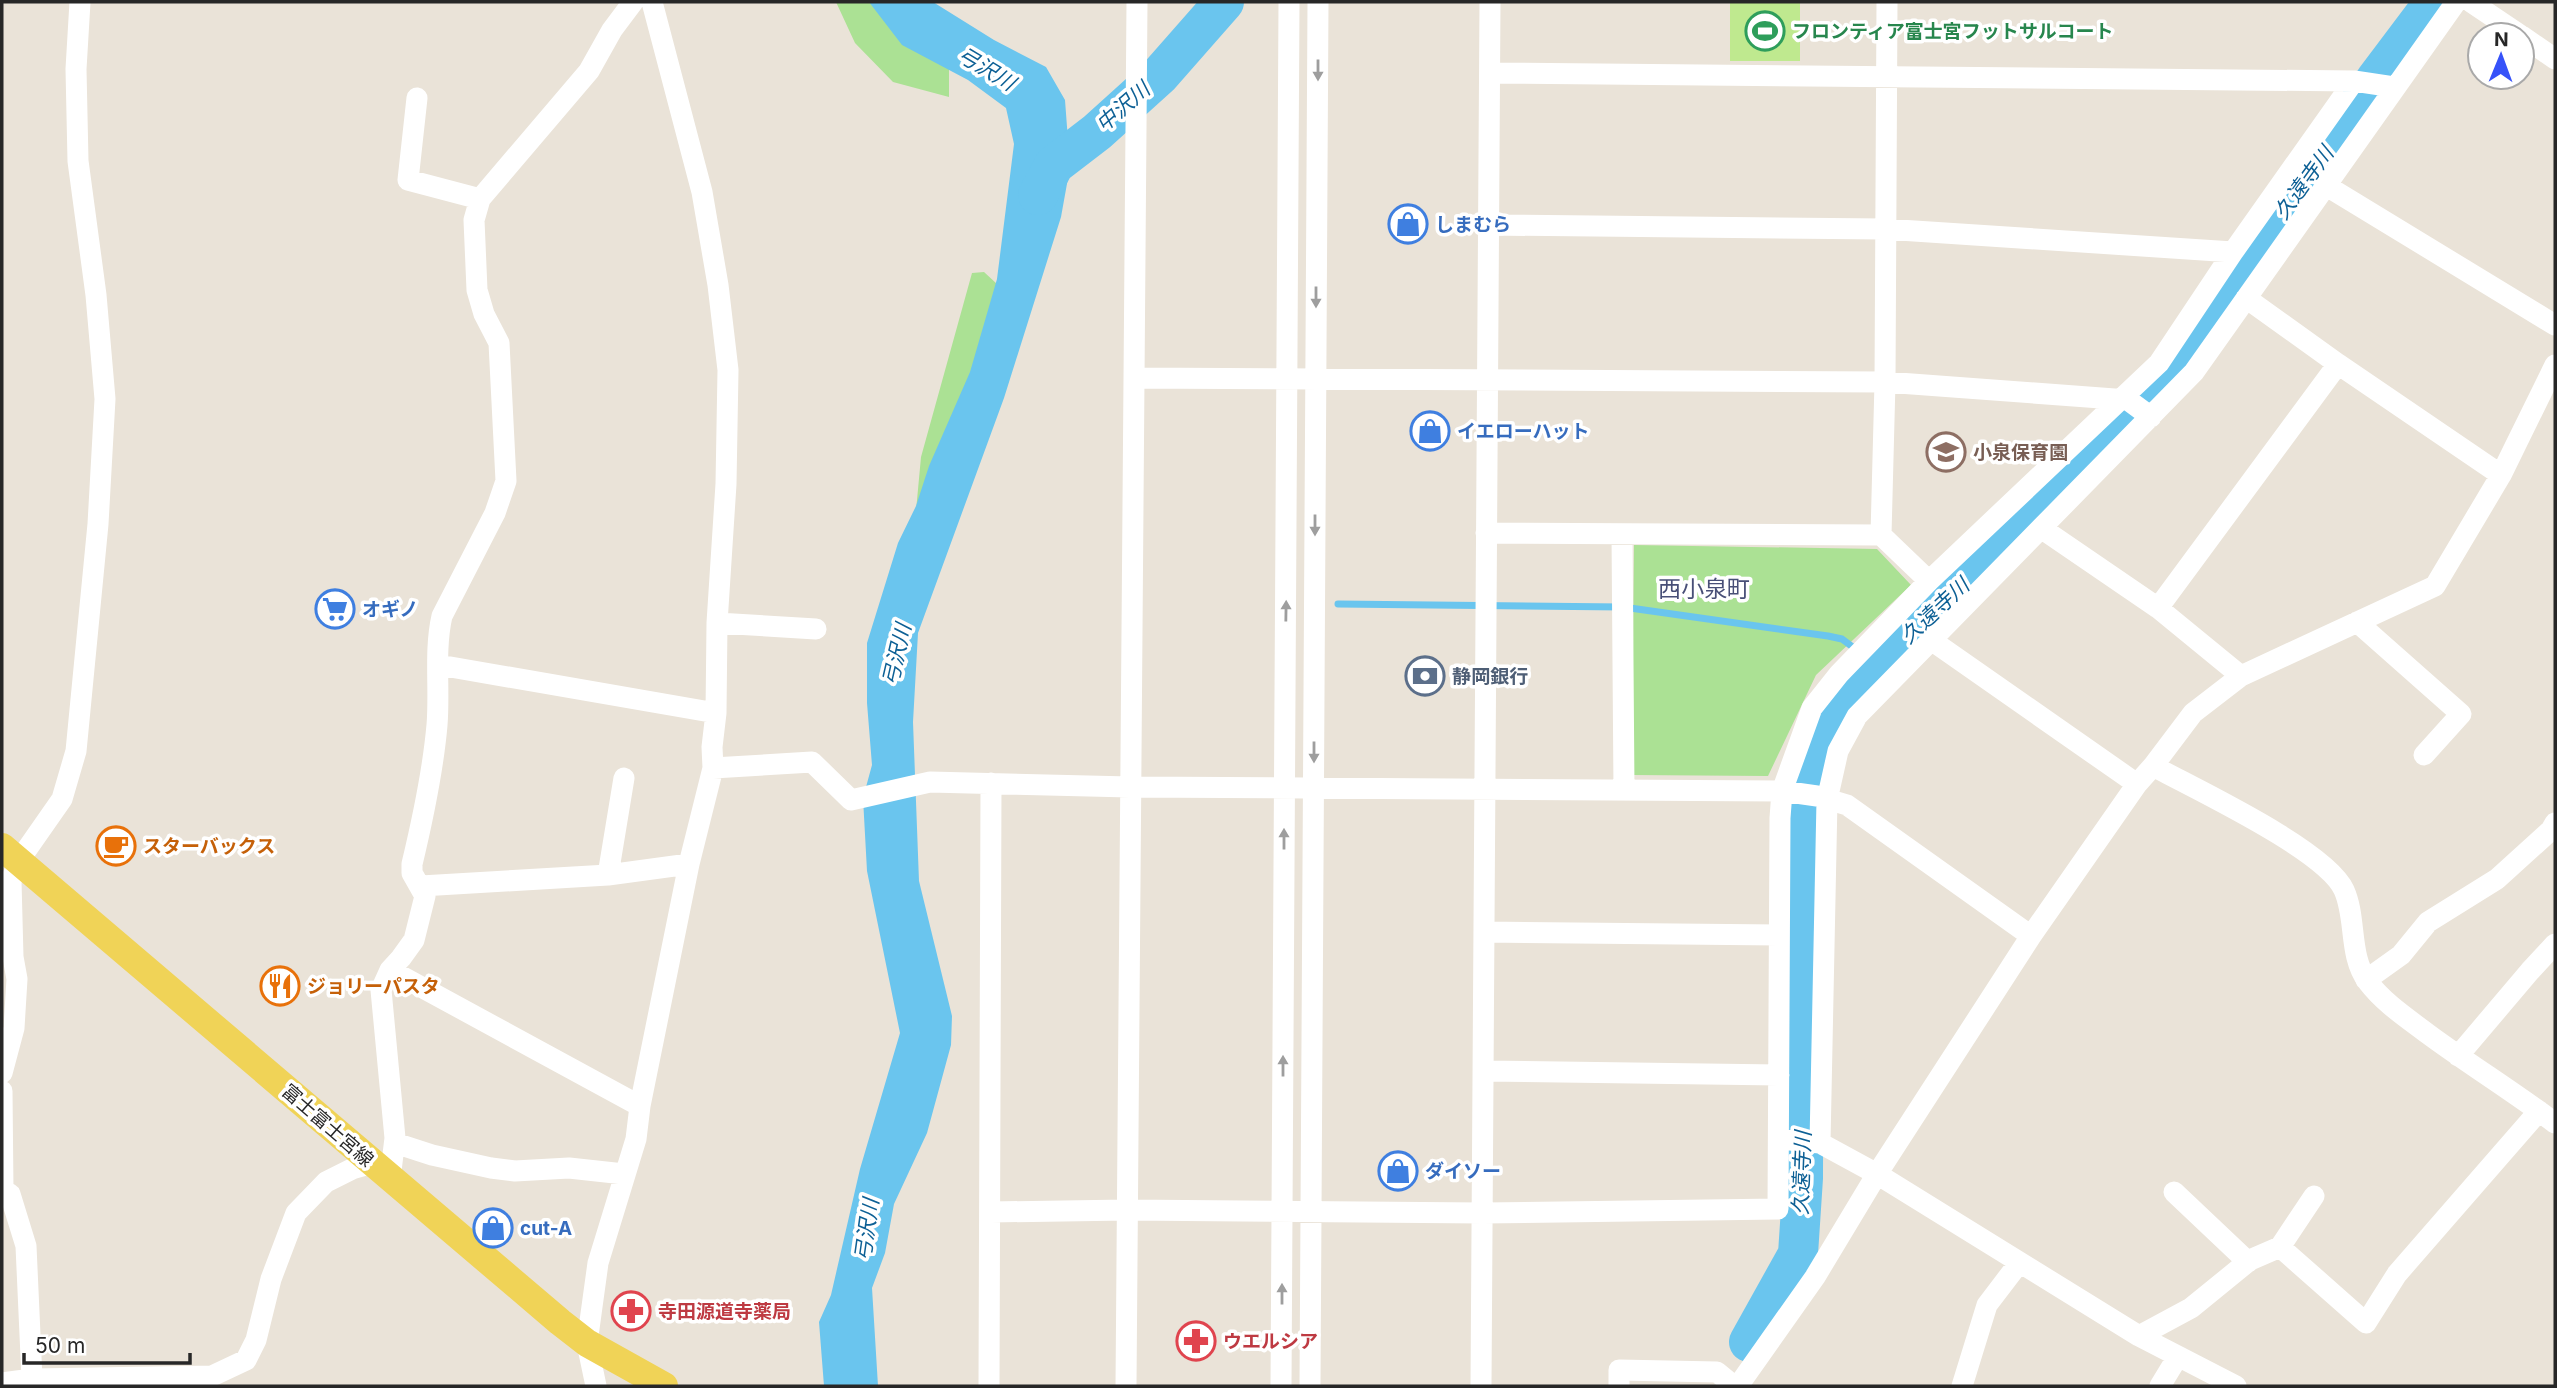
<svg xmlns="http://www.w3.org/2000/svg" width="2557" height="1388" font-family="Inter,'Noto Sans JP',sans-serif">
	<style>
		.green { fill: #abe194 }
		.pitch { fill: #bfe98f }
		.water { fill: #6ac5ee }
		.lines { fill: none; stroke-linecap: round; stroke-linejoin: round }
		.stream { stroke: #6ac5ee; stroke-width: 7 }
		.river { stroke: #6ac5ee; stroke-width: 40 }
		.minor { stroke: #fff; stroke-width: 21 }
		.major { stroke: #f0d357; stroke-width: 28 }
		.oneway { fill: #9e9e9e }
		.labels { text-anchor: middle; stroke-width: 7; stroke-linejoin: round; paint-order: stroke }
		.leisure-label { font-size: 19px; font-weight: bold; fill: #27864d; stroke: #fff; text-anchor: start }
		.shop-label { font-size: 19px; font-weight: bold; fill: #366cbe; stroke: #fff; text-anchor: start }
		.education-label { font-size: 19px; font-weight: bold; fill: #785e54; stroke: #fff; text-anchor: start }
		.service-label { font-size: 19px; font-weight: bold; fill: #4e5e75; stroke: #fff; text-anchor: start }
		.food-label { font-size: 19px; font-weight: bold; fill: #c56008; stroke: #fff; text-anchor: start }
		.street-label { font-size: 19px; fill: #272727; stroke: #fff }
		.health-label { font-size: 19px; font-weight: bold; fill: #be3a42; stroke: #fff; text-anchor: start }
		.water-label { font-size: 21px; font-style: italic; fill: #0d6095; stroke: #fff }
		.quarter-label { font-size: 23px; fill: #484f77; stroke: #fff }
	</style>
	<rect width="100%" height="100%" fill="#eae3d8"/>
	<path class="green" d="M836,2H880L949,67V97L893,82L855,43Z
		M984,272L997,284L1000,324L916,511L921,457L972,273Z
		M1634,545L1877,549L1911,585L1816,675L1768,776L1632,775Z"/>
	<path class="pitch" d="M1730,2H1800V61H1730Z"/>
	<path class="water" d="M869,2H933L994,40L1046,67L1065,100L1070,167L1061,217L1004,398L918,633L913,722L919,881L952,1016L951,1045L927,1133L894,1204L885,1253L872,1288L878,1386H824L819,1322L831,1295L860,1169L900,1033L867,871L863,798L872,765L867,703V643L898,543L916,506L929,466L970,372L997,279L1014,144L1006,108L968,80L902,45Z"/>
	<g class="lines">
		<path class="stream" d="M1338,604L1623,607L1828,636L1842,639L1854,648
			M1870,663L1874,666"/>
		<path class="river" d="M1038,195L1054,165L1097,132L1159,76L1224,2
			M1749,1342L1798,1254L1803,1178L1804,809L1811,771L1829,725L1849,692L1979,565L2068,485L2150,398L2205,327L2376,79L2434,2"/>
		<path class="minor" d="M1887,2L1885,382L1881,535L1929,581
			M2471,2L2520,35
			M2522,36L2555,59
			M1490,73L2354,81L2394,87
			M417,98L408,180L480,199
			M2325,185L2555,325
			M1489,225L1884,229L2233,252
			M2246,298L2338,364L2501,475
			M1134,378L1885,382L2128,400L2151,417
			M2041,528L2158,608L2241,676
			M1486,533L1881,535
			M1622,534L1624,790
			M2158,608L2338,364
			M2357,622L2461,714L2424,755
			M717,623L816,629
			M1931,640L2137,784
			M439,665L716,713
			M2153,766C2195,789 2326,850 2344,890C2357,919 2348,955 2368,982C2384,1003 2407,1018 2428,1034C2470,1065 2514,1092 2555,1123
			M713,768L812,762L851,800L930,782L1130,787L1782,791L1817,796L1847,805L2031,936
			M608,875L624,778
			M421,886L608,875L689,864
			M1485,932L1779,935
			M390,970L640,1106
			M2366,980L2401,955L2428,922L2497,879L2551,830L2555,823
			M2458,1056L2530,971L2555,944
			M1484,1071L1779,1075
			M2,1073L14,1028L17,979L13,957L11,881L18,862L62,799L76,751L98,524L105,399L96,295L78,161L76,69L80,2
			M2,1091L3,1190L10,1194L26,1246L32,1379L212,1376L246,1360L256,1340L271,1279L296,1213L326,1182L352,1169L373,1163
			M1780,1139L1820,1143L1877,1174L2139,1336L2236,1386
			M395,1143L432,1155L491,1168L515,1171L569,1168L624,1174
			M1820,1143L1827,800L1838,751L1857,716L2194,372L2456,2
			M390,1179L395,1138L381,990L390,970L401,958L414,940L425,896L412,873V864C423,818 433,771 437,725C440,689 434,651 442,616L495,513L506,481L499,343L484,314L477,290L474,220L480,199L589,71L612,30L633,2
			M2174,1192L2248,1262
			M991,1212L1127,1210L1483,1213L1778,1209L1780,818L1782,791L1812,708L1839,674L1929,581L2159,363L2233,252L2354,81
			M2280,1247L2366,1323L2397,1274L2539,1111
			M2139,1336L2191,1308L2250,1260L2280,1247L2314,1196
			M2,1383L32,1379
			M596,1386L587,1343L598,1263L636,1139L640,1106L689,864L713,768L712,747L716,713L717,623L726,484L728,370L718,285L702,192L652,2
			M989,1386L991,783
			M1126,1386L1137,2
			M1281,1386L1289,2
			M1310,1386L1318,2
			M1481,1386L1490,2
			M1619,1386V1370L1717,1372L1734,1386
			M1738,1386L1815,1277L1877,1174L2031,936L2137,784L2153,766L2193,713L2241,676L2435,586L2501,475L2555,365
			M1962,1386L1987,1305L2019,1263
			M2160,1386L2177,1358"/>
		<path class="major" d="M2,847L560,1322L587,1343L664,1386"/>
	</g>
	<defs><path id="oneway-solid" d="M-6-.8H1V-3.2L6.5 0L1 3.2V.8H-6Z" transform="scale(1.75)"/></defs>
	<g class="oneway">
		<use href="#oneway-solid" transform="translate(1318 70) rotate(90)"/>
		<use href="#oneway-solid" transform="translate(1316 297) rotate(90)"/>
		<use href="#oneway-solid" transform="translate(1315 525) rotate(90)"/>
		<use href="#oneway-solid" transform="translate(1286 611) rotate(-89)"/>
		<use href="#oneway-solid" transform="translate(1314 752) rotate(90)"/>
		<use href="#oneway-solid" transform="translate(1284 839) rotate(-90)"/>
		<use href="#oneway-solid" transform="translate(1283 1066) rotate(-90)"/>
		<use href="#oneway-solid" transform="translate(1282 1294) rotate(-90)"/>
	</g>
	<defs>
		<g id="stadium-ring" transform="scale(2.0125)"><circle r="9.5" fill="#fff" stroke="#2e9e5b" stroke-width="1.5"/><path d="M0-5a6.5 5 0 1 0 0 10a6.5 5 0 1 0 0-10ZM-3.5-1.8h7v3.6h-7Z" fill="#2e9e5b"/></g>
		<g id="shop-ring" transform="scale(2.0125)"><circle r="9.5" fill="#fff" stroke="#3f7fe0" stroke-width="1.5"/><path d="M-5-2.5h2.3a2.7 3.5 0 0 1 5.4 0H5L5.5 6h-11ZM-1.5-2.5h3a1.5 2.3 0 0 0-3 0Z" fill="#3f7fe0"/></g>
		<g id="school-ring" transform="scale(2.0125)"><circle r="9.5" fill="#fff" stroke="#8d6e63" stroke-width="1.5"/><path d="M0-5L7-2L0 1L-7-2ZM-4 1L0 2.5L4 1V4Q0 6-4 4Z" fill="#8d6e63"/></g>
		<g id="supermarket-ring" transform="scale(2.0125)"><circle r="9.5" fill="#fff" stroke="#3f7fe0" stroke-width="1.5"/><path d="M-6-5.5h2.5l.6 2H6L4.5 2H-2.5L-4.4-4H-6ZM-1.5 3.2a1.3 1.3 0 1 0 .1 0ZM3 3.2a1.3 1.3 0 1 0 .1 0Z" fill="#3f7fe0"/></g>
		<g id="bank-ring" transform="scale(2.0125)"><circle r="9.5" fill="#fff" stroke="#5c6f8a" stroke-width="1.5"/><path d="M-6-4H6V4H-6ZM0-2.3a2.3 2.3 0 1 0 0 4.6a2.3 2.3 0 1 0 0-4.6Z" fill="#5c6f8a"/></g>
		<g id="cafe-ring" transform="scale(2.0125)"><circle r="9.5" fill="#fff" stroke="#e8710a" stroke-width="1.5"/><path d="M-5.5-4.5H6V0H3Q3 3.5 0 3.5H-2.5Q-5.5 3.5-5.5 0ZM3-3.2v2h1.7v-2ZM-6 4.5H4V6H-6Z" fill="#e8710a"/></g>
		<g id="restaurant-ring" transform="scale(2.0125)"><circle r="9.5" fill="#fff" stroke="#e8710a" stroke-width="1.5"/><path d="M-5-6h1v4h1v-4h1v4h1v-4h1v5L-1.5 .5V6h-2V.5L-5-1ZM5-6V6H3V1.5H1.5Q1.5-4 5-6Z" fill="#e8710a"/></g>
		<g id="pharmacy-ring" transform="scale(2.0125)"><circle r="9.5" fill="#fff" stroke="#e0444e" stroke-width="1.5"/><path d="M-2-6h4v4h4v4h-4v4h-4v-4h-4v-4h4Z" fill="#e0444e"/></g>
	</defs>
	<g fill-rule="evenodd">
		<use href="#stadium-ring" x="1765" y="31"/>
		<use href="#shop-ring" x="1408" y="224"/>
		<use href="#shop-ring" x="1430" y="431"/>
		<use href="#school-ring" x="1946" y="452"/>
		<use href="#supermarket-ring" x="335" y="609"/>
		<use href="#bank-ring" x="1425" y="676"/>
		<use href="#cafe-ring" x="116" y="846"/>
		<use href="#restaurant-ring" x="280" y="986"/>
		<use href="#shop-ring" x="1398" y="1171"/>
		<use href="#shop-ring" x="493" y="1228"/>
		<use href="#pharmacy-ring" x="631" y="1311"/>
		<use href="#pharmacy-ring" x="1196" y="1341"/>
	</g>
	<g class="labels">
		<g class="leisure-label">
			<text x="1792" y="38">フロンティア富士宮フットサルコート</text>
		</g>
		<g class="shop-label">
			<text x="1435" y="231">しまむら</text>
			<text x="1457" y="438">イエローハット</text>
			<text x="362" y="616">オギノ</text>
			<text x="1425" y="1178">ダイソー</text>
			<text x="520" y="1235">cut-A</text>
		</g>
		<g class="education-label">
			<text x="1973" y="459">小泉保育園</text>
		</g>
		<g class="service-label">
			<text x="1452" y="683">静岡銀行</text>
		</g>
		<g class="food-label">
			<text x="143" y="853">スターバックス</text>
			<text x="307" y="993">ジョリーパスタ</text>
		</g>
		<g class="street-label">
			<text transform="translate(328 1125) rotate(41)" y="7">富士富士宮線</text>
		</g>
		<g class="health-label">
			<text x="658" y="1318">寺田源道寺薬局</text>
			<text x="1223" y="1348">ウエルシア</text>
		</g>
		<g class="water-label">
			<text transform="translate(986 69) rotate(31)" y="7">弓沢川</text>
			<text transform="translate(1123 107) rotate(-41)" y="7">中沢川</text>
			<text transform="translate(2304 183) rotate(-54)" y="7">久遠寺川</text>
			<text transform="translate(1935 611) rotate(-43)" y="7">久遠寺川</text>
			<text transform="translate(897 655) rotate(-77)" y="7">弓沢川</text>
			<text transform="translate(1802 1173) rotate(-88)" y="7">久遠寺川</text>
			<text transform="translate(867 1230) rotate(-82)" y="7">弓沢川</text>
		</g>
		<g class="quarter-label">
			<text x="1704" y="597">西小泉町</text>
		</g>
	</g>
	<rect width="2557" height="1388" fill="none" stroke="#272727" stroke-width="7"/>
	<g transform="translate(2501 56) rotate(1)"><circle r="33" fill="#ffffff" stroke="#a9a9a9" stroke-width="2"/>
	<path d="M0-5L12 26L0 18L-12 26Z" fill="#3652f9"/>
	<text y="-10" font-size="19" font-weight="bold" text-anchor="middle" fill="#272727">N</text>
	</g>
	<path d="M24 1353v10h166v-10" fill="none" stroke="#272727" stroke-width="3.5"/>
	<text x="35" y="1353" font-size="21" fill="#272727" stroke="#ffffff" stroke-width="5" paint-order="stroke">50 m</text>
</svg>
